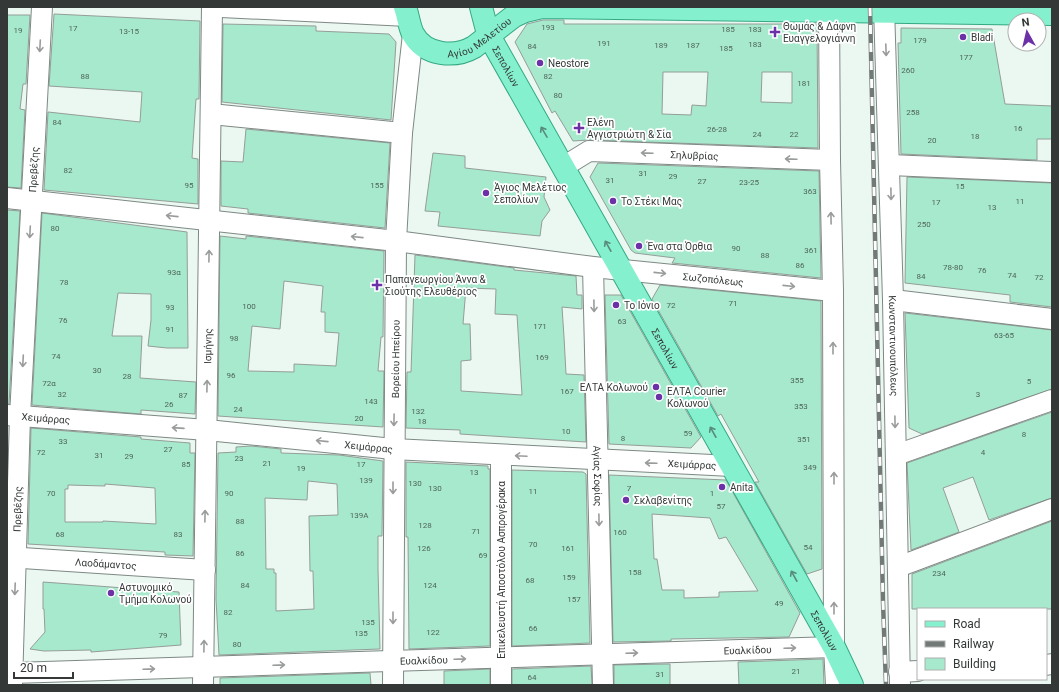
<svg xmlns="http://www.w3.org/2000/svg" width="1059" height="692" font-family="Roboto,sans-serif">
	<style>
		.building { fill: #a6e9cc; stroke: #949e99; fill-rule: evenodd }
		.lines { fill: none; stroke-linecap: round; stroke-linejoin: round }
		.minor-casing { stroke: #7e8984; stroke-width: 22 }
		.major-casing { stroke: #34a984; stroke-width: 24 }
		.minor { stroke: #fff; stroke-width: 20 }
		.major { stroke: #85f0ce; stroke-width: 22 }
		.rail-casing { stroke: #727976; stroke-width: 4.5 }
		.rail { stroke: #fff; stroke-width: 3; stroke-dasharray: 9; stroke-linecap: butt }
		.oneway { stroke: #9a9c9b }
		.oneway2 { stroke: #588b7b }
		.poi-dot { fill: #6c31a7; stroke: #fff; stroke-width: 1.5 }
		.labels { text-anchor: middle; stroke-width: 3.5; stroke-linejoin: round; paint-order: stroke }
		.number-label { font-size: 8px; fill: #50655c }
		.poi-label { font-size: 10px; fill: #343937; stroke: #fff; text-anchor: start }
		.street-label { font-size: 10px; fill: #343937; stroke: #fff }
	</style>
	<rect width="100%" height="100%" fill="#ebf7f1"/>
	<path class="building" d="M54,14L200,21L199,99H196L192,158L198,159V204L44,190L48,112L140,122L142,92L49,86Z
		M7,15H30L26,84H23L20,109L25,110L21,188L7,187Z
		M543,20H564V24H817L818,148L589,140L573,141L555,111L552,113L515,42L527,24ZM663,72H708L706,106L692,105L691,115L662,114ZM762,72H792V103L761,102Z
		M223,24L316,26V31L389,34L396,42L391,120L222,102Z
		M901,28L992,29L1005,104L1052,106V139H1037V160L901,154L898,43H901Z
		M246,129L390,143L385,228L248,213V209L221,206V161L243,162Z
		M433,153L465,156V168L546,177L544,197L550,210L542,221L540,236L438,226L440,212L425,211Z
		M598,163L819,171L821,278L672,263L675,258L635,253L631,250L590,177Z
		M907,177L1052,183V307L1010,302V295L905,283Z
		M7,210L20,211L9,404H7Z
		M42,213L187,232L188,348H167L148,346L151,320V294L118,293L112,336H142L140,378L196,382L195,414L141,410V414L32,405Z
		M220,236L246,239V236L384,251L383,337H381L378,371H384L383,427L218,416ZM284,281L323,286L321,312H325V332L339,333L336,366L294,364V372L248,371L252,326L280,329Z
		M415,255L514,268V270L576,276L577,295H582V309L562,307L564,337L566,374L584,375L586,442L460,434V430L406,428L407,372H411ZM466,288L496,289L495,314L517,315L522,395L461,391V361L471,360L470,324H463Z
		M660,285L821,301L822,569L807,574L755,482H759L721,414L718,416L652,299Z
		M605,295H621L701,437L691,448L609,444Z
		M905,313L1052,330V389L922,434L909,428Z
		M1052,412V498L989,520L973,477L943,488L959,532L911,550L907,463Z
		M31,428L141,437V439L190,443V453H195L193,556L165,555V552L28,544ZM105,484L155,488L156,524L103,521V522H65V489H68V485L105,486Z
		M251,446L281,449V453L339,455L383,461L382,536H378V569L380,649L219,655L216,599L218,453L236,452V447ZM308,481L337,484L338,515L309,516L310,571H313L314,609L276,611V573H274V569H266L265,498L307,500Z
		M406,462L488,466V469H490V646L409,649L408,537H406Z
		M512,470L583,472L586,474L590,643L512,646Z
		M609,475L726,480L800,613L789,637L671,639V641L613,642ZM652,514L710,518L719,539L726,537L758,591L719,592V597L684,598V590H662L657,559H654Z
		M1052,521V609H912V574Z
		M43,582L179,592L181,645L91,652V650L44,651L30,649L45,632L44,609H43Z
		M823,659L824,685H739L738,662Z
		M670,664V685H614V665Z
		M591,666L592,685H512V669Z
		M490,669V685H444V671Z
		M370,673L371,685H220V678Z"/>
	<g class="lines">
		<g class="minor-casing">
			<g id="minor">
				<path d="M221,7L408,16"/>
				<path d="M829,7L830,160L833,291L834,647L836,685"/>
				<path id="s1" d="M884,7L893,300L900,685"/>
				<path d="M211,114L402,133"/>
				<path d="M890,165L1052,172"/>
				<path id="s2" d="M563,167L589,151L830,160"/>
				<path id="s3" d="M7,198L396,241L593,267L833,291"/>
				<path id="s4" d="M593,267L603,685"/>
				<path d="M893,300L1052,319"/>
				<path id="s5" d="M7,415L207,430L393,449L732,466"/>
				<path d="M501,455V685"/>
				<path d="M896,455L1052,400"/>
				<path id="s6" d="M7,557L205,570"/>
				<path d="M898,567L1052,509"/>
				<path d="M1046,665L1052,664"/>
				<path d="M899,672L918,671"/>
				<path id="s7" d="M13,673L834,647"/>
				<path id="s8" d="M12,685L20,416L42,7"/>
				<path id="s9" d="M203,685L212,7"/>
				<path id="s10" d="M393,685L396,241L402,133L413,34"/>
			</g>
		</g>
		<g class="major-casing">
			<g id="major">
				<path id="s11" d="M405,7C408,15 409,26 413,34C425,56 455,58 474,47L514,16L525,11L542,7L1052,14"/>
				<path id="s12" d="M481,7L488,34L834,647L852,685"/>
			</g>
		</g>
		<use href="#minor" class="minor"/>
		<use href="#major" class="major"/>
		<g class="rail-casing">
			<path id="rail" d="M870,7L883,602L886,685"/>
		</g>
		<use href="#rail" class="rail"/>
	</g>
	<defs><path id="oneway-shaft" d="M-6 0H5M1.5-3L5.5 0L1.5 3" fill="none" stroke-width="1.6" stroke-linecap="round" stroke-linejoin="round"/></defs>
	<g class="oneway">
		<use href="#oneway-shaft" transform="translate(40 46) rotate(93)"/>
		<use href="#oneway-shaft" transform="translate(886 50) rotate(88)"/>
		<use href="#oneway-shaft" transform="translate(647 153) rotate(-178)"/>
		<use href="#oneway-shaft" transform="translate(791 159) rotate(-178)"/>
		<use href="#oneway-shaft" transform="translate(891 194) rotate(89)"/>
		<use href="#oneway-shaft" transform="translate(172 216) rotate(-174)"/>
		<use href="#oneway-shaft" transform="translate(831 218) rotate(-91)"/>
		<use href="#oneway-shaft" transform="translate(30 232) rotate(93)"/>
		<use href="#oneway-shaft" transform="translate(357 237) rotate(-174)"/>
		<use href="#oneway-shaft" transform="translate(209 256) rotate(-89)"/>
		<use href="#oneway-shaft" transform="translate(660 273) rotate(6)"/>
		<use href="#oneway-shaft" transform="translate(789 286) rotate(6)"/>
		<use href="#oneway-shaft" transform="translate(594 306) rotate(89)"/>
		<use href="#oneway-shaft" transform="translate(833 348) rotate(-90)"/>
		<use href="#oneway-shaft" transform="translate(23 361) rotate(93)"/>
		<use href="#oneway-shaft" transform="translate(207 386) rotate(-89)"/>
		<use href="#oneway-shaft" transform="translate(394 420) rotate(91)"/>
		<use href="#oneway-shaft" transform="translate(895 422) rotate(89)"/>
		<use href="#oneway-shaft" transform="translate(178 428) rotate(-176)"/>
		<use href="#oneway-shaft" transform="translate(322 441) rotate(-174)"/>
		<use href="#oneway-shaft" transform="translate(521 456) rotate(-177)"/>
		<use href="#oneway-shaft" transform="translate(651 463) rotate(-178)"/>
		<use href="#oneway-shaft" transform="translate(834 478) rotate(-90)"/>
		<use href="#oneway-shaft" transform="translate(393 488) rotate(90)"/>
		<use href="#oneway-shaft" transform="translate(205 516) rotate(-89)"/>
		<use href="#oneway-shaft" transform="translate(599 520) rotate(89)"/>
		<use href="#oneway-shaft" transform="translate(15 589) rotate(92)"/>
		<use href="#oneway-shaft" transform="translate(834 608) rotate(-90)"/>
		<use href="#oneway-shaft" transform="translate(393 618) rotate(90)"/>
		<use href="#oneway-shaft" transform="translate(204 646) rotate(-89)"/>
		<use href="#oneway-shaft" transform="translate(790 648) rotate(-2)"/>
		<use href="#oneway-shaft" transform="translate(632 653) rotate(-2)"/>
		<use href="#oneway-shaft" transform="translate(460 659) rotate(-2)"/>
		<use href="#oneway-shaft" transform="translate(279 665) rotate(-2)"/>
		<use href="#oneway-shaft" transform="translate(149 669) rotate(-2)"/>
	</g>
	<g class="oneway2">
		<use href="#oneway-shaft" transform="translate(544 132) rotate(-120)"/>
		<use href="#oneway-shaft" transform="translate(608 246) rotate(-119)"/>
		<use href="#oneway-shaft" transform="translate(713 432) rotate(-119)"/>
		<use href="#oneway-shaft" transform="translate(794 576) rotate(-119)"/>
	</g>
	<g class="poi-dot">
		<path d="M773 26h4v4h4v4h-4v4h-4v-4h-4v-4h4z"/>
		<circle cx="963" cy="37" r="4"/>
		<circle cx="540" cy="63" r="4"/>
		<path d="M577 122h4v4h4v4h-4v4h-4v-4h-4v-4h4z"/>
		<circle cx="486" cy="193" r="4"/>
		<circle cx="613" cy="201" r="4"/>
		<circle cx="639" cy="246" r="4"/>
		<path d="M375 279h4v4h4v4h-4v4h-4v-4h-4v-4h4z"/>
		<circle cx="616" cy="305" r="4"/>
		<circle cx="656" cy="387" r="4"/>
		<circle cx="659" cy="397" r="4"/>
		<circle cx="722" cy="487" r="4"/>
		<circle cx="626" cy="500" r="4"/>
		<circle cx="111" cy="593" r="4"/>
	</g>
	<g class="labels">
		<g class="number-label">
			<text x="548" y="30">193</text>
			<text x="73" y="31">17</text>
			<text x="728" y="32">185</text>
			<text x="755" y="32">183</text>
			<text x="18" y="33">19</text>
			<text x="129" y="34">13-15</text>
			<text x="920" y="43">179</text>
			<text x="604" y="46">191</text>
			<text x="755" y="47">183</text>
			<text x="661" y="48">189</text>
			<text x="693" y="48">187</text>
			<text x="532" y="49">84</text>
			<text x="726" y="51">185</text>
			<text x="966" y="60">177</text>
			<text x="908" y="73">260</text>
			<text x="85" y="79">88</text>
			<text x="548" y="79">82</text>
			<text x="804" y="86">181</text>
			<text x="558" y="98">80</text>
			<text x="913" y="115">258</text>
			<text x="57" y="125">84</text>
			<text x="1018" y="131">16</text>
			<text x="717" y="132">26-28</text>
			<text x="757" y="137">24</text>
			<text x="794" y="137">22</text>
			<text x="975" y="139">18</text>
			<text x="932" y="143">20</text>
			<text x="68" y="173">82</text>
			<text x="643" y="176">31</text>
			<text x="673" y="179">29</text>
			<text x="610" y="183">31</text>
			<text x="702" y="184">27</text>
			<text x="749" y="185">23-25</text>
			<text x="189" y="188">95</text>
			<text x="377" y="188">155</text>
			<text x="960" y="189">15</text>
			<text x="810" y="194">363</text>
			<text x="1020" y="204">11</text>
			<text x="936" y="205">17</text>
			<text x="992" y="210">13</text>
			<text x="924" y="227">250</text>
			<text x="55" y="231">80</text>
			<text x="736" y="251">90</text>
			<text x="811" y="253">361</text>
			<text x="765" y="258">88</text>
			<text x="800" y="268">86</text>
			<text x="953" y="270">78-80</text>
			<text x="982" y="273">76</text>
			<text x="174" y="275">93α</text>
			<text x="1012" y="278">74</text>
			<text x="921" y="279">84</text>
			<text x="1039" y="280">72</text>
			<text x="64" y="285">78</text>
			<text x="733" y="306">71</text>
			<text x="671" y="308">72</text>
			<text x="249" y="309">100</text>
			<text x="170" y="310">93</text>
			<text x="63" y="323">76</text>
			<text x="622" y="324">63</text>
			<text x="540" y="329">171</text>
			<text x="170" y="332">91</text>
			<text x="1004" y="338">63-65</text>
			<text x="234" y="341">98</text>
			<text x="56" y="359">74</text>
			<text x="542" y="360">169</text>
			<text x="97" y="373">30</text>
			<text x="231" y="378">96</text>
			<text x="127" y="379">28</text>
			<text x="797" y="383">355</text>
			<text x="1029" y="384">5</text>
			<text x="49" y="386">72α</text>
			<text x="567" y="394">167</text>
			<text x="62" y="397">32</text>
			<text x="978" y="397">3</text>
			<text x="183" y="398">87</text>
			<text x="371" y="404">143</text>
			<text x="169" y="407">26</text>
			<text x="801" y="409">353</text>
			<text x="238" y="412">24</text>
			<text x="418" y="414">132</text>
			<text x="359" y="421">20</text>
			<text x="422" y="424">18</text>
			<text x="566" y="434">10</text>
			<text x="688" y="436">59</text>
			<text x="1024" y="437">8</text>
			<text x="623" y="441">8</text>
			<text x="804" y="442">351</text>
			<text x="63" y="444">33</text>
			<text x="168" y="452">27</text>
			<text x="41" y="455">72</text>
			<text x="983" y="455">4</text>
			<text x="99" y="458">31</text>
			<text x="129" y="459">29</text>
			<text x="239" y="461">23</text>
			<text x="267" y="466">21</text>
			<text x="186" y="467">85</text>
			<text x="361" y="467">17</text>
			<text x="810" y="470">349</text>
			<text x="301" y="471">19</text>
			<text x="474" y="475">13</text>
			<text x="366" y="483">139</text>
			<text x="415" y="486">130</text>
			<text x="435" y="491">130</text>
			<text x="629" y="491">7</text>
			<text x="533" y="494">11</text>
			<text x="51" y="496">70</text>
			<text x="229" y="496">90</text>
			<text x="712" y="496">1</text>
			<text x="721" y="509">57</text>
			<text x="359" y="518">139Α</text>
			<text x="240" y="524">88</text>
			<text x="425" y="528">128</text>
			<text x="476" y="534">71</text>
			<text x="620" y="535">160</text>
			<text x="60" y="537">68</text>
			<text x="178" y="537">83</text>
			<text x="533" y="547">70</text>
			<text x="808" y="550">54</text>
			<text x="424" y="551">126</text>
			<text x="568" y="551">161</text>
			<text x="240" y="556">86</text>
			<text x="483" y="558">69</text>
			<text x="635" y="575">158</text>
			<text x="939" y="576">234</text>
			<text x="569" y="580">159</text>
			<text x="530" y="583">68</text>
			<text x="245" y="588">84</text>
			<text x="430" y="588">124</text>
			<text x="574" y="602">157</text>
			<text x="779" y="606">49</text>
			<text x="228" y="615">82</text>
			<text x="368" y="625">135</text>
			<text x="533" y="631">66</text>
			<text x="433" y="635">122</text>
			<text x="361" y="636">135</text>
			<text x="163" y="638">79</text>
			<text x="237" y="647">80</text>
			<text x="796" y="674">21</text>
			<text x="660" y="677">31</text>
			<text x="532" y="680">64</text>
		</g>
		<g class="poi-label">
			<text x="783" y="30">Θωμάς &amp; Δάφνη<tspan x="783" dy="12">Ευαγγελογιάννη</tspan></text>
			<text x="971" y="41">Bladi</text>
			<text x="548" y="67">Neostore</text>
			<text x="587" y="126">Ελένη<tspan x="587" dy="12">Αγγιστριώτη &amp; Σία</tspan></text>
			<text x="494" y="191">Άγιος Μελέτιος<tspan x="494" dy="12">Σεπολίων</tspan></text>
			<text x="621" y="205">Το Στέκι Μας</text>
			<text x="647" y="250">Ένα στα Όρθια</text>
			<text x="385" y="283">Παπαγεωργίου Άννα &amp;<tspan x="385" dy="12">Σιούτης Ελευθέριος</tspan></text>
			<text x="624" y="309">Το Ιόνιο</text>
			<text x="648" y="391" text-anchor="end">ΕΛΤΑ Κολωνού</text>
			<text x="667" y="395">ΕΛΤΑ Courier<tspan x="667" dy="12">Κολωνού</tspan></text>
			<text x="730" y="491">Anita</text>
			<text x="634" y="504">Σκλαβενίτης</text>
			<text x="119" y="591">Αστυνομικό<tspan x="119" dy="12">Τμήμα Κολωνού</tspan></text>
		</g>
		<g class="street-label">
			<text dy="4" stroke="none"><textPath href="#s11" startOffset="106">Αγίου Μελετίου</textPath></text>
			<text dy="4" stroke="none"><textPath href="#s12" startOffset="65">Σεπολίων</textPath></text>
			<text dy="4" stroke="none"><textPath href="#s2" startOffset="136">Σηλυβρίας</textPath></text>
			<text dy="4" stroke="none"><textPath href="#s8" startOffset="516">Πρεβέζης</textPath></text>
			<text dy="4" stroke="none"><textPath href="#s3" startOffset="711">Σωζοπόλεως</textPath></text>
			<text dy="4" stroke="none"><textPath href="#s9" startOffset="339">Ισμήνης</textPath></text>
			<text dy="4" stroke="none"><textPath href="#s1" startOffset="339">Κωνσταντινουπόλεως</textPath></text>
			<text dy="4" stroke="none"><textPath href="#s12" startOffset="389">Σεπολίων</textPath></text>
			<text dy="4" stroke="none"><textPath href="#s10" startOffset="326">Βορείου Ηπείρου</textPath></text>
			<text dy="4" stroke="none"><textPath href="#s5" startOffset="39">Χειμάρρας</textPath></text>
			<text dy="4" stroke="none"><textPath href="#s5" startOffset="363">Χειμάρρας</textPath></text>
			<text dy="4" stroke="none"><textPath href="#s5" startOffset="687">Χειμάρρας</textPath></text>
			<text dy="4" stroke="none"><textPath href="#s4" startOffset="209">Αγίας Σοφίας</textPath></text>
			<text dy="4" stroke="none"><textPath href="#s8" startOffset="176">Πρεβέζης</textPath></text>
			<text dy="4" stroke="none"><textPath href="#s6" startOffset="99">Λαοδάμαντος</textPath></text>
			<text transform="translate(501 570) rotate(-90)" y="4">Επικελευστή Αποστόλου Ασπρογέρακα</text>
			<text dy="4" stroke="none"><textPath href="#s12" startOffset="713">Σεπολίων</textPath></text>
			<text dy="4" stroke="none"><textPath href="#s7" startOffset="735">Ευαλκίδου</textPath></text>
			<text dy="4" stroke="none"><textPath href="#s7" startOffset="411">Ευαλκίδου</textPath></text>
		</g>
	</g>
	<rect width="1059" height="692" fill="none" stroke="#343937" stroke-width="16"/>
	<rect x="917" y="608" width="130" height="72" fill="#ffffff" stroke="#aeb0af"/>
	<rect x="925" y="621" width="20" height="6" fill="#85f0ce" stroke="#aeb0af"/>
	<text x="953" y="628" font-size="12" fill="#343937">Road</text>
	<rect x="925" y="641" width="20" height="6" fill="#727976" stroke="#aeb0af"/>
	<text x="953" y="648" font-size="12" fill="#343937">Railway</text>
	<rect x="925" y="658" width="20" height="12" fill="#a6e9cc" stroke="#aeb0af"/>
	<text x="953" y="668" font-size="12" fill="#343937">Building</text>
	<g transform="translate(1027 32) rotate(352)"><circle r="19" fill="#ffffff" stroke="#aeb0af"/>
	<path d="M0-3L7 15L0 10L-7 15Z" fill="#6c31a7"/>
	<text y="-6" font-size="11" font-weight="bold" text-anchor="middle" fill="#343937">N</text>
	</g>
	<path d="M14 672v6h59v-6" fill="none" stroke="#343937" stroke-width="2"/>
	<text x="20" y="672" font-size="12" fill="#343937" stroke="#ffffff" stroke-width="3" paint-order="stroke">20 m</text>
</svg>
